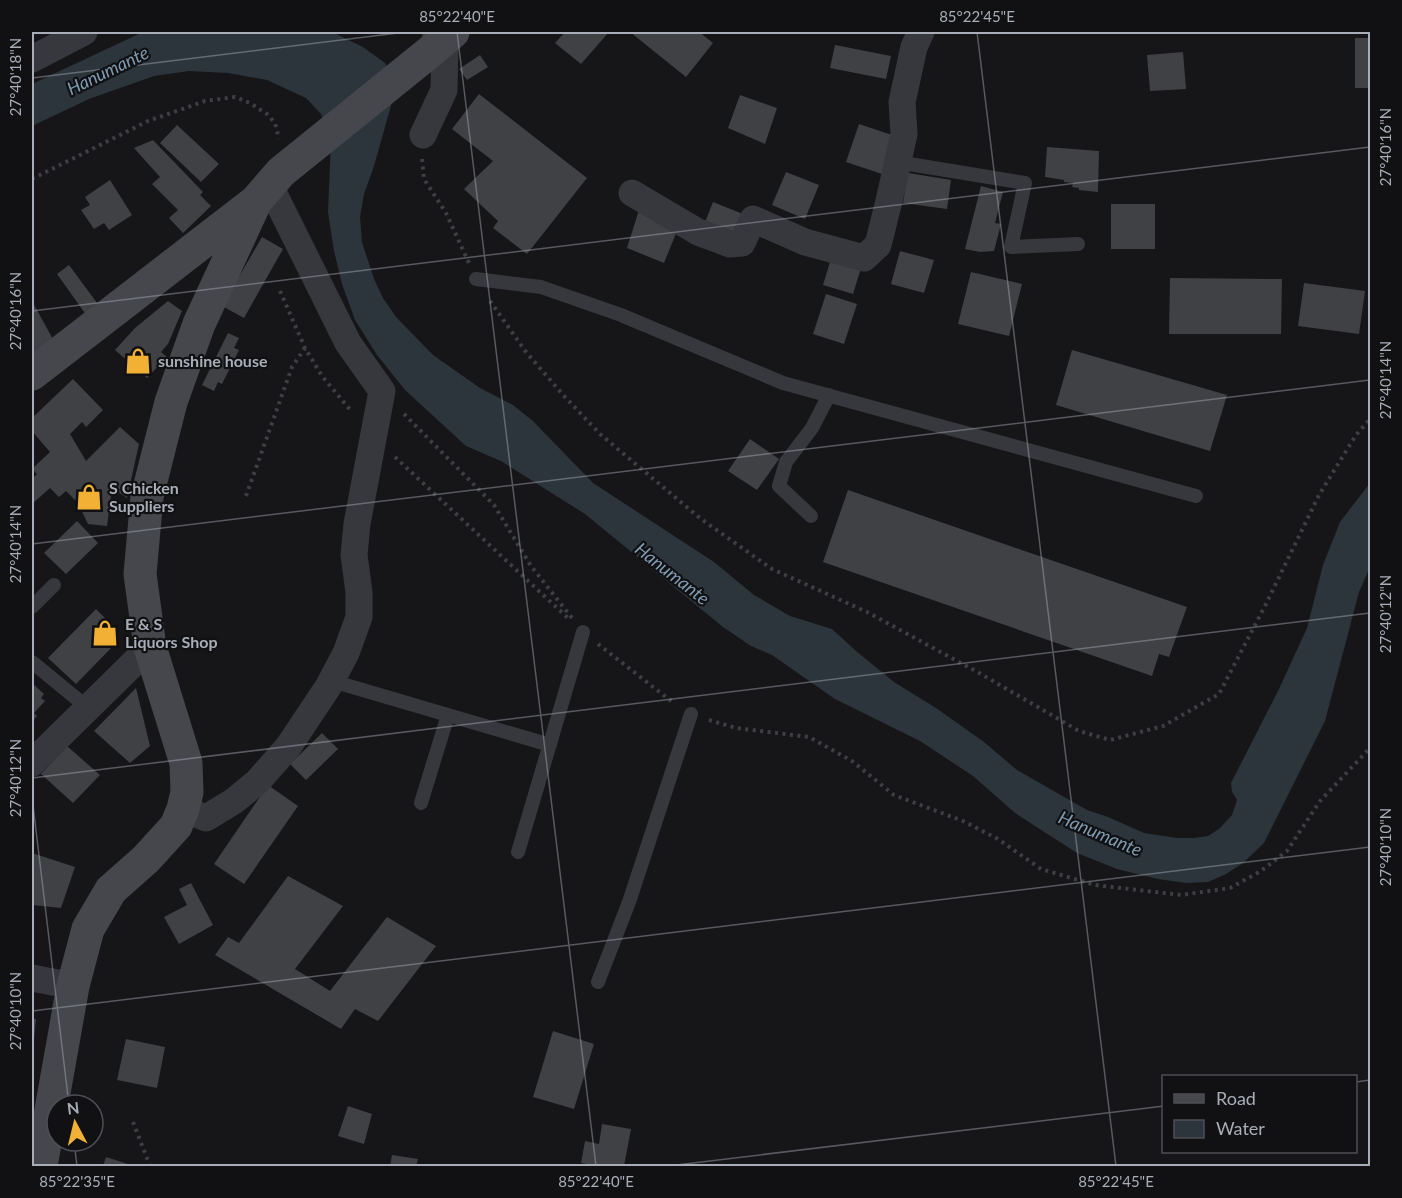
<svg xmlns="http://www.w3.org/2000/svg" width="1402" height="1198" font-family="Lato,sans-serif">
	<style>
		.water { fill: #2c353c }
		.building { fill: #404145 }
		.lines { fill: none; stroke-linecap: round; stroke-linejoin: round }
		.path { stroke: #3d3f44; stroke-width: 4; stroke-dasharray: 3 4.5; stroke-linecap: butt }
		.lane { stroke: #37383d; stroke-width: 14 }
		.street { stroke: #37383d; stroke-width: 27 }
		.secondary { stroke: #45474d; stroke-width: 33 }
		.ticks { fill: none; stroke: #a8adb8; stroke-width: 1.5; stroke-opacity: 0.45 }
		.labels { text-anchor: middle; stroke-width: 4.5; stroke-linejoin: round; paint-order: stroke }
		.poi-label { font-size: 16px; font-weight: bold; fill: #a8adb8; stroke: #111113; text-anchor: start }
		.water-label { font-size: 18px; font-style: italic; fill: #7f9bb3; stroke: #111113 }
		.neatline { fill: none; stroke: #a8adb8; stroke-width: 2 }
		.ticks-label { font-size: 15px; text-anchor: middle; fill: #a8adb8 }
	</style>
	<rect width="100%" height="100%" fill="#161618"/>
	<path class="water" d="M143,32H332L363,47L385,63L392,74L394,95L374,166L364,194L360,217L362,242L374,279L383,298L396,317L433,355L480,388L513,405L533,421L593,483L714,562L754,595L790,616L832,629L856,651L894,682L936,708L984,742L1017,770L1087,810L1108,817L1144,833L1177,838H1194L1208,836L1219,829L1232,815L1237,800L1232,792L1231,783L1279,689L1307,628L1323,565L1340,522L1370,483V567L1359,592L1325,721L1264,843L1243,863L1226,874L1208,882L1186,883L1158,879L1117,869L1077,853L1015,813L973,776L920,741L835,699L772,655L751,646L723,627L585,514L501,461L466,446L405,390L377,355L355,320L342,284L334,251L328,212L331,142L321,114L306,98L267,80L228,73L189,71L154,76L89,99L32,126V84Z"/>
	<path class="building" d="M565,32H609L581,64L555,43Z
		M630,32H699L713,43L686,77Z
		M1355,38H1370V88H1355Z
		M835,45L891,56L886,79L830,68Z
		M1183,52L1186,89L1150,91L1147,55Z
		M480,55L488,67L467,80L459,69Z
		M479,94L587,178L527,254L493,228L498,221L464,189L493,161L452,129Z
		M740,95L777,108L765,144L728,128Z
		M859,124L895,136L882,174L846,162Z
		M177,125L219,164L201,182L160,143Z
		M153,140L203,192L200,195L211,206L183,233L169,218L178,210L152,184L160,177L134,148Z
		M1047,147L1099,151L1098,192L1079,190V188L1072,187L1073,183L1064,182V180L1045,177Z
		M786,172L819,185L805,219L772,205Z
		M908,173L951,180L947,209L903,203Z
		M110,180L132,215L109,230L104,223L94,229L81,210L90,205L85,197Z
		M981,186L1003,192L995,223L1001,224L994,251L980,252L965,249Z
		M713,202L743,214L734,236L704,225Z
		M1111,204H1155V249H1111Z
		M639,210L677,231L664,263L627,248Z
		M262,237L283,249L244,318L222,306Z
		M900,251L934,260L924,293L891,284Z
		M831,259L861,268L853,294L823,285Z
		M69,265L100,307L87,316L57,274Z
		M971,272L1022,284L1009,336L958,324Z
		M1170,278L1282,279L1281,334H1169Z
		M1304,283L1365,291L1359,334L1298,326Z
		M826,294L857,304L844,344L813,334Z
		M32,301L55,343L32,360Z
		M168,301L182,311L168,344L161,352L167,357L147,378L115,350L135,328Z
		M228,333L239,338L234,348L239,350L222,384L218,382L214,391L202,385Z
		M1072,350L1227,395L1210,451L1056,405Z
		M73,379L103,410L86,427L82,422L70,434L86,461L120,427L139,444L127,498L112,488L107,526L88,524L78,503L66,491L59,497L50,488L32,504V479L37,474L32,469L50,452L32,431V418Z
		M750,439L779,459L757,490L728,471Z
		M848,490L1187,607L1169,657L1159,654L1152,676L823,562Z
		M77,521L98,543L66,574L44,553Z
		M96,609L110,623L103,630L116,643L76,684L48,658Z
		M32,683L44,694L41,698L45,701L34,713L37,716L32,722Z
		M136,688L150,746L130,763L94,731Z
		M322,733L338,749L306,780L290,764Z
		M67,746L100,775L73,803L41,774Z
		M268,785L298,806L244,884L214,864Z
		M32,853L75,867L61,908L32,905Z
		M288,876L343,906L295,969L330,991L387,917L436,946L378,1021L355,1009L341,1029L215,955L228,937L239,943Z
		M191,883L213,925L179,944L164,917L187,905L179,889Z
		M32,1019H36L33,1051H32Z
		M553,1031L594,1044L574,1109L533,1097Z
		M126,1039L165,1047L157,1088L117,1080Z
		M348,1106L372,1114L364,1144L338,1136Z
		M602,1124L631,1129L624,1166H599L581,1163L585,1141L599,1144Z
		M392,1155L418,1159L416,1166H390Z
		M106,1157L134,1166H103Z"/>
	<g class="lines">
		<path class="path" d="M422,159L424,179L446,213L469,263
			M32,179L148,121L205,101L235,97L250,103L267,114L275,123L279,139
			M280,291L305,348L322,376L352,412
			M490,301L526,352L564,396L600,434L701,519L772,569L867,612L981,674L1079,731L1110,740L1163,726L1219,694L1266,604L1319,495L1356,435L1370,419
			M404,414L494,505L531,566L572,618
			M395,457L569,619
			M246,496L292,367L305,348
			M598,644L675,704
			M709,720L736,728L809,737L852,761L894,795L963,821L998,839L1041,869L1095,885L1181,895L1230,888L1261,871L1287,851L1320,801L1370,748
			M133,1122L150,1166"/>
		<path class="lane" d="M897,162L1025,183L1011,247L1078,244
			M476,279L541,287L621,315L783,383L1196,496
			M811,516L779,486L786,462L812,428L829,395
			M32,607L54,585
			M32,662L88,708
			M332,681L550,745
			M421,803L448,715
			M518,852L583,632
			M598,982L629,902L691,714"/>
		<path class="street" d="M32,59L84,32
			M423,135L444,90L445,39L435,32
			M632,193L698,232L730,244L742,243L753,219L805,242L864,258L878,245L889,201L904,134L902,102L914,47L921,32
			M32,763L150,647
			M183,809L206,818L234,801L258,781L288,747L328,687L346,653L359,617V592L354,555L357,524L382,391L348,343L270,186
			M32,978L73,986"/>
		<path class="secondary" d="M32,374L256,201L281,172L431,51L453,32
			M41,1166L73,986L88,929L111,890L146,859L176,826L183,809L187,792L186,763L150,647L140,574L147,497L171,402L199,324L256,201"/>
	</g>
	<path class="ticks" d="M457,32L596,1166M977,32L1116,1166M32,78L406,32M32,311L1370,147M32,544L1370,380M32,778L1370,613M32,797L69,1105M32,1011L1370,847M1356,1082L1370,1080M74,1141L77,1166M668,1166L1164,1106"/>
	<defs>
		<g id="shop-bare" transform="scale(2.07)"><path d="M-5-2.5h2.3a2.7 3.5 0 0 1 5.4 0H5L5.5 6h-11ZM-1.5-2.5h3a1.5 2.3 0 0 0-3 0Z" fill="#f2b134" stroke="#111113" stroke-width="2.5" paint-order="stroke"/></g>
	</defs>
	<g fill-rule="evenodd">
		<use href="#shop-bare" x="138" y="361"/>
		<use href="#shop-bare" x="89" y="497"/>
		<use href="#shop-bare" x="105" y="633"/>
	</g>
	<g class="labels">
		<g class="poi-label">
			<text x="158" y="367">sunshine house</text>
			<text x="109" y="494">S Chicken<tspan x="109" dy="18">Suppliers</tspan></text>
			<text x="125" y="630">E &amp; S<tspan x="125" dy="18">Liquors Shop</tspan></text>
		</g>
		<g class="water-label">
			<text transform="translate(108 71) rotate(-26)" y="6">Hanumante</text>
			<text transform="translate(672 574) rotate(38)" y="6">Hanumante</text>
			<text transform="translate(1100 834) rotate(23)" y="6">Hanumante</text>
		</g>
	</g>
	<rect width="1402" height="1198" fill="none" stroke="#111113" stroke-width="66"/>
	<rect x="1162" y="1075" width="195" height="78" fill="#111113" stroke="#4d4f55" stroke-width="1.5"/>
	<rect x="1174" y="1094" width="30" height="9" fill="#45474d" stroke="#4d4f55" stroke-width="1.5"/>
	<text x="1216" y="1105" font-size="18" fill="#a8adb8">Road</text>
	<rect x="1174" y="1120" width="30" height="18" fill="#2c353c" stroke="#4d4f55" stroke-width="1.5"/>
	<text x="1216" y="1135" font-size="18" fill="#a8adb8">Water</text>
	<g transform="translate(75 1123) rotate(353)"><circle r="28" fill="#111113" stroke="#4d4f55" stroke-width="1.5"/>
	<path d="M0-4.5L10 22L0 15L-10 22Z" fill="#f2b134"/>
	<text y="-9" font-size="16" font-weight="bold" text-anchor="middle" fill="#a8adb8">N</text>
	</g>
	<rect x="33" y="33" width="1336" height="1132" class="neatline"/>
	<g class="ticks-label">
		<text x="457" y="22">85°22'40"E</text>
		<text x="977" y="22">85°22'45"E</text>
		<text transform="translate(16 77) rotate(-90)" y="5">27°40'18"N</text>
		<text transform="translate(1386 147) rotate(-90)" y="5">27°40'16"N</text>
		<text transform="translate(16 311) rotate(-90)" y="5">27°40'16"N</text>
		<text transform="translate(1386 380) rotate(-90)" y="5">27°40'14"N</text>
		<text transform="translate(16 544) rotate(-90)" y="5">27°40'14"N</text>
		<text transform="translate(1386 614) rotate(-90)" y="5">27°40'12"N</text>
		<text transform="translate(16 778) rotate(-90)" y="5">27°40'12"N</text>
		<text transform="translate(1386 847) rotate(-90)" y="5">27°40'10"N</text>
		<text transform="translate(16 1011) rotate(-90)" y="5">27°40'10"N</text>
		<text x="77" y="1187">85°22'35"E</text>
		<text x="596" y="1187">85°22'40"E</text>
		<text x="1116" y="1187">85°22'45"E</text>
	</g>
</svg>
